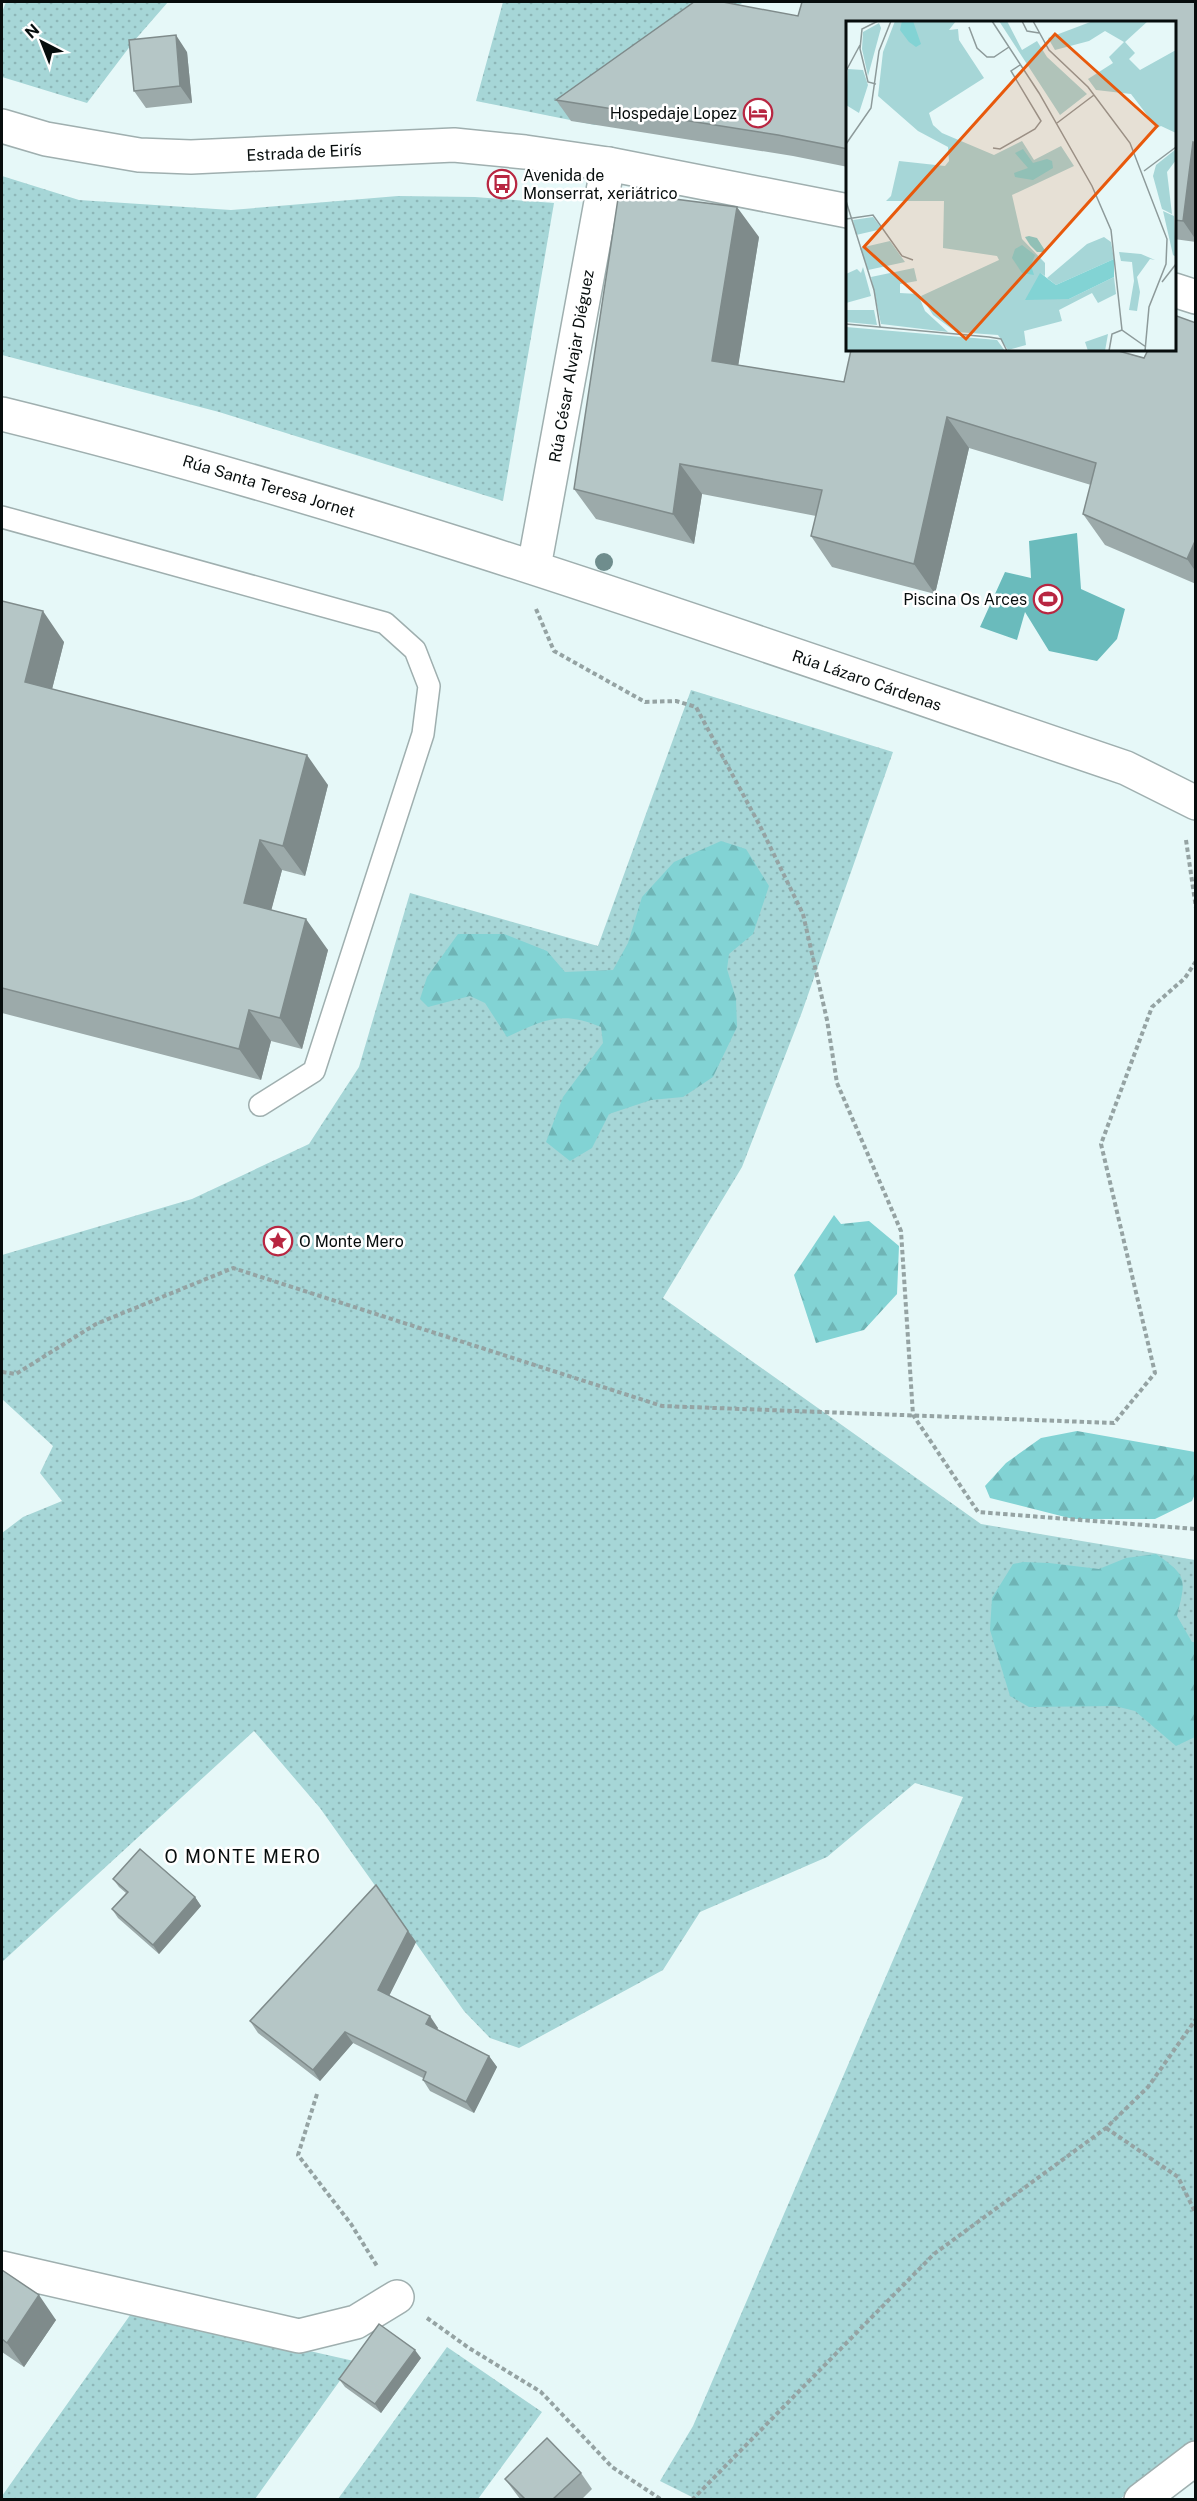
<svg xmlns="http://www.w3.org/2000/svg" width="1197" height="2501" font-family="'Public Sans',sans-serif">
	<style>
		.green { fill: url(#green-dots) }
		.forest { fill: url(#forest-firs) }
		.water { fill: #6abbbc }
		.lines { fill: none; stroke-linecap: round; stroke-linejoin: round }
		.lane-casing { stroke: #9fafaf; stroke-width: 24 }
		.street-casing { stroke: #9fafaf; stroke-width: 36 }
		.secondary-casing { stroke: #9fafaf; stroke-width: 36 }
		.path { stroke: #95a3a3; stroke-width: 4; stroke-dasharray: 4.5 3; stroke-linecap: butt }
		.lane { stroke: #fff; stroke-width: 21 }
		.street { stroke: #fff; stroke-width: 33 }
		.secondary { stroke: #fff; stroke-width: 33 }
		.tree { fill: #6f8d8d }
		.wall { fill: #9caaaa }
		.shaded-wall { fill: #7f8b8b }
		.building { fill: #b5c6c6; stroke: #7f8b8b; stroke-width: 1.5 }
		.labels { text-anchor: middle; stroke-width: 5; stroke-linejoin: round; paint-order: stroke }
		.poi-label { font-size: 16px; fill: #070d0d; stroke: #fff; text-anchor: end }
		.street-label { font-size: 16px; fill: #070d0d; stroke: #fff }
		.neighbourhood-label { font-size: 18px; letter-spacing: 1.5px; fill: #070d0d; stroke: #fff }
		.inset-road { fill: none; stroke: #8d9a9a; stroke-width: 1.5 }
		.view { fill: #e8590c; fill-opacity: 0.15; stroke: #e8590c; stroke-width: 3 }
		.inset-edge { fill: none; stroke: #070d0d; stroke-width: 3 }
	</style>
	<defs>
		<pattern id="green-dots" width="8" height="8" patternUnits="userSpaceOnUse" patternTransform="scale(1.5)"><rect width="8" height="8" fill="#a6d6d7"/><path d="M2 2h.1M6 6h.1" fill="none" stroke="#8db6b7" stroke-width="1.8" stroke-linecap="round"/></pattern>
		<pattern id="forest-firs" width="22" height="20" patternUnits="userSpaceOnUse" patternTransform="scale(1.5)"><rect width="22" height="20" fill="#82d3d4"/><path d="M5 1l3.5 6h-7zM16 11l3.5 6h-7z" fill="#6fb4b5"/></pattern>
	</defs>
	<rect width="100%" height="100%" fill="#e6f8f8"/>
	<path class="green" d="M6,2H168L134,41L87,103L2,77V12Z
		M503,2H744L715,18L595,125L476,101Z
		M2,176L79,200L231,210L398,196L475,197L554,203L503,501L219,412L2,355Z
		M691,690L893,752L802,1012L742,1167L663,1298L981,1524L1195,1560V2441L1120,2499H696L660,2481L693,2426L963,1797L915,1783L827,1857L700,1912L663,1970L519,2048L490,2038L464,2011L320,1808L254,1731L2,1962V1533L23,1517L62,1501L40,1473L53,1446L2,1399V1255L192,1199L309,1144L359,1067L410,893L598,946Z
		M133,2311L354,2361L255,2499H2V2496Z
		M447,2347L542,2412L478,2499H338Z"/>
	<path class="forest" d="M721,841L746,849L769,886L753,934L729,954L727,969L736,999L737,1027L713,1077L683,1097L651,1100L609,1114L592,1148L570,1161L546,1142L563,1097L603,1043L601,1027C561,1010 543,1020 507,1037L485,1003L470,996L428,1007L420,999L427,977L458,934H504L547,951L565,972L613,970L628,943L642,897L674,862Z
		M834,1215L841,1224L869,1221L899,1246L897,1294L864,1330L816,1343L794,1275Z
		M1077,1431L1195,1452V1494L1192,1501L1155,1519H1073L990,1498L985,1486L1006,1463L1041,1438Z
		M1156,1554C1188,1576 1186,1579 1177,1616L1192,1642H1195V1737L1176,1746L1135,1711L1115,1706L1029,1707L1010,1696L990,1630L992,1598L1013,1564L1023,1562L1049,1563L1099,1569L1126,1558Z"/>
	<path class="water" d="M1077,533L1081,589L1125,609L1117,639L1097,661L1049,651L1025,612L1017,640L980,627L1005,572L1031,578L1029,541Z"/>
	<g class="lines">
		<g class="lane-casing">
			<path id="lane" d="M2,517L385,623L415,650L429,686L423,734L314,1071L260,1105"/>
		</g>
		<g class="street-casing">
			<path id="street" d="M2,414C384,508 754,642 1126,768L1196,803
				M534,567L608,164
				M2,2268L299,2336L356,2322L397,2297
				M1141,2500L1196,2458"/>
		</g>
		<g class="secondary-casing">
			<path id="secondary" d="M2,126L46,139L139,155L191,157L454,145L525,152L608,164L848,211
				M1174,290L1196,297"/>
		</g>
		<path class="path" d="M536,609L554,651L645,702L676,701L696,707L760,826L803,914L827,1020L837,1083L901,1231L913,1415L978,1512L1196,1529
			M1186,840L1196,908
			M2,1372L16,1374L96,1324L233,1268L662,1406L1114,1423L1155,1373L1101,1144L1152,1007L1185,978L1196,961
			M317,2094L298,2155L351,2224L377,2266
			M1106,2128L1178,2177L1196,2214
			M427,2318L469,2348L541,2392L612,2467L662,2500
			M692,2500L934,2254L1106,2128L1148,2087L1196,2019"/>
		<use href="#lane" class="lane"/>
		<use href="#street" class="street"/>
		<use href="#secondary" class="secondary"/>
	</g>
	<circle class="tree" cx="604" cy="562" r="9"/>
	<path class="wall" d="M1196,2V242L1174,239V22H848V167L793,156L571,121L556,100L798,16Z
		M187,52L192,103L146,108L134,91Z
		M759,237L738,365L844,382L1144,358L1196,323V584L1105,545L1083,514L1091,485L969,448L935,594L832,567L811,536L816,516L702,494L694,544L596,519L574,489Z
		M2,601L64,642L52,689L328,785L305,876L282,870L271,910L328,950L302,1049L271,1041L261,1080L2,1013Z
		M113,1879L195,1897L201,1906L159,1954L118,1918L112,1909L126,1893L119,1887Z
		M376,1885L416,1942L389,1996L438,2028L437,2029L489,2056L497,2067L474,2113L430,2091L423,2080V2078L353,2043L320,2081L258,2033L250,2021Z
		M2,2270L56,2320L24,2367L2,2352Z
		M421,2358L381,2413L345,2387L339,2379Z
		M581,2473L592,2489L582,2499H520L505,2479Z"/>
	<path class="shaded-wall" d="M176,35L187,52L192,103L180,86Z
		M1193,142L1196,146V240L1183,221Z
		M737,207L759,237L734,392L712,361Z
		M947,417L969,448L935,594L914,564Z
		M680,464L702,494L694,544L673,514Z
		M1196,539V572L1187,559Z
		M43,611L64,642L46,713L25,682Z
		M307,755L328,785L305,876L283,846Z
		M260,840L282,870L265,934L244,903Z
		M306,919L328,950L302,1049L280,1018Z
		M249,1010L271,1041L261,1080L239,1049Z
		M195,1897L201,1906L159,1954L153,1945Z
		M408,1931L416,1942L386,2002L378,1990Z
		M430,2016L438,2028L434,2035L426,2024Z
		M345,2032L353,2043L320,2081L313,2070Z
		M489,2056L497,2067L474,2113L466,2102Z
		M39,2295L56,2320L24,2367L7,2343Z
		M415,2350L421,2358L381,2413L375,2404Z"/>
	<path class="building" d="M694,2H723L798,16L802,2H1196V143L1193,142L1183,221L1174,220V22H848V149L778,135L556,100Z
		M176,35L180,86L134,91L129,40Z
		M619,192L737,207L712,361L844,382L851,350H1115L1144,358L1148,350H1174V315L1196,323V539L1187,559L1083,514L1096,463L947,417L914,564L811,536L822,490L680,464L673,514L574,489Z
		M2,601L43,611L25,682L307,755L283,846L260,840L244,903L306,919L280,1018L249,1010L239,1049L2,988Z
		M140,1849L195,1897L153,1945L112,1909L128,1892L113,1879Z
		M376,1885L408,1931L378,1990L430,2016L426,2024L489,2056L466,2102L423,2080L426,2072L345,2032L313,2070L250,2021Z
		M2,2270L39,2295L7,2343L2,2339Z
		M379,2324L415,2350L375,2404L339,2379Z
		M547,2438L581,2473L553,2499H525L505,2479Z"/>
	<defs>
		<g id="hotel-ring" transform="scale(1.5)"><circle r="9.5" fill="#fff" stroke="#b82641" stroke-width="1.5"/><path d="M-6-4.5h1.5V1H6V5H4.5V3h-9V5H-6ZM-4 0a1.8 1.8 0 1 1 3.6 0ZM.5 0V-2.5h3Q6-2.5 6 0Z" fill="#b82641"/></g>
		<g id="bus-ring" transform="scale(1.5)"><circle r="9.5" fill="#fff" stroke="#b82641" stroke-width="1.5"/><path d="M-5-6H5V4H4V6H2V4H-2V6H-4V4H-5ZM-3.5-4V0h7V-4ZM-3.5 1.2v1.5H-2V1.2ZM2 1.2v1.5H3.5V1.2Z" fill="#b82641"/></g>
		<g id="stadium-ring" transform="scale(1.5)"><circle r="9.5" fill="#fff" stroke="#b82641" stroke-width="1.5"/><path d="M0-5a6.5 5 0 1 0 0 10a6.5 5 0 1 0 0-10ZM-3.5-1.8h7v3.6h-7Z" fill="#b82641"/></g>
		<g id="sight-ring" transform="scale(1.5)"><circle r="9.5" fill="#fff" stroke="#b82641" stroke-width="1.5"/><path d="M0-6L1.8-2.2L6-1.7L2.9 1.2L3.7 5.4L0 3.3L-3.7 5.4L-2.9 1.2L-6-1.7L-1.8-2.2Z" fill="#b82641"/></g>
	</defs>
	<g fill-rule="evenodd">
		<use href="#hotel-ring" x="758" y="113"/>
		<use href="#bus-ring" x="502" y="184"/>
		<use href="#stadium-ring" x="1048" y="599"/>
		<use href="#sight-ring" x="278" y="1241"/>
	</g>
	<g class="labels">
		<g class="poi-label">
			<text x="737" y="119">Hospedaje Lopez</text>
			<text x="523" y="181" text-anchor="start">Avenida de<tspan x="523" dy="18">Monserrat, xeriátrico</tspan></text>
			<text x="1027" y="605">Piscina Os Arces</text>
			<text x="299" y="1247" text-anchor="start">O Monte Mero</text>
		</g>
		<g class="street-label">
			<text transform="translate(304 152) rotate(-3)" y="6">Estrada de Eirís</text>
			<text transform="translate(571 366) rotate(-80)" y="6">Rúa César Alvajar Diéguez</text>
			<text transform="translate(269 486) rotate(17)" y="6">Rúa Santa Teresa Jornet</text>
			<text transform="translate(867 680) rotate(19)" y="6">Rúa Lázaro Cárdenas</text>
		</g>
		<g class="neighbourhood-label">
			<text x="243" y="1863">O MONTE MERO</text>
		</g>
	</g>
	<g transform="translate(846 21)">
		<rect width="330" height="330" fill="#e6f8f8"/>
		<path d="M49,0H110L103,9L112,8L113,19L138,57L83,92L87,104L96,112L148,134L176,120L188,139L215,125L228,145L166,174L176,218L199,242V255L195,252L223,278L268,256L270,273L252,282L246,272L213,289L216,300L178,310L180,324L162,329L152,314L110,311L87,294L75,275L153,239L151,235L97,227L98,180H40L45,175L53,140L99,145L103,140L102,126L72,110L32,75L37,31ZM153,0H161L176,29L191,20L201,36L241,73L214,94ZM247,0H302L279,21L289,32L283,38L294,49L330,29V112L315,105L311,107L285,73L250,69L242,58L267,42L263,36L278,21L259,10L243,20L209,29L202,17ZM33,2L35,7L22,55L16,28L17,11ZM2,48L17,49L22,64L13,92L0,84ZM330,128V139L321,151L326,193L316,188L307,155L310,144ZM317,190L328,195L330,236L327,234ZM27,196L36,208L10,214L7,199ZM258,216L265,221L268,238L210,264L201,257L241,223ZM44,220L59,241L22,249L14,227ZM273,231L295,233L309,239L304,238L291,256L294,271L291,290L283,289L288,260L286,241L275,240ZM17,246L25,275L0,282V253L11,248L15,252ZM68,247L71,260L54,263V272L72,273L79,290L102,311L35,303L25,256ZM0,289H28L31,304L0,301ZM0,306L151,319L159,330H0ZM262,313L259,330H242L239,321Z" fill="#a6d6d7"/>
		<path d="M56,0H67L75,23L70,26L63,21L54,9ZM177,128L187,142L201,138L206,140L207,147L187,159L169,156L168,152L182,147L169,132ZM183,215L191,217L200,231H191L184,224L179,216ZM176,224L189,234L185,244L188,254L176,252L166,237L169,228ZM268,238V256L223,278L179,279L194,252L210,264Z" fill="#82d3d4"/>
		<path class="inset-road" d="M146,0L193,72L246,165L265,209L276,309L300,326M176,0L181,10L193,12M187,0L203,29L242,66L284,122L321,218L320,243L303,286L299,330M123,6L131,27L141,36H148L163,26M0,50L14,24M30,63L22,61L14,28L16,8L32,0M211,102L248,74M0,123L25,87L33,30L45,0M147,127L154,128L189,108L195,100L165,50L174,44M298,150L330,126M0,180L28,269L34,306M0,198L27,194L56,235L67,239M316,261L330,243M0,303L143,316L155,318L161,330M263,330L266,313L276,309"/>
		<path class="view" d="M209,13L311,105L120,318L18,226Z"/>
		<rect width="330" height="330" class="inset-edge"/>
	</g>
	<rect width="1197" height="2501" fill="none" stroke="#070d0d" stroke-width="6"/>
	<g transform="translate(42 42) rotate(318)" stroke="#ffffff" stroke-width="4.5" paint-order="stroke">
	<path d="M0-4.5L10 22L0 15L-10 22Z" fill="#070d0d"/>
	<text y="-9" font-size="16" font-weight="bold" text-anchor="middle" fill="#070d0d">N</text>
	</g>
</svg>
